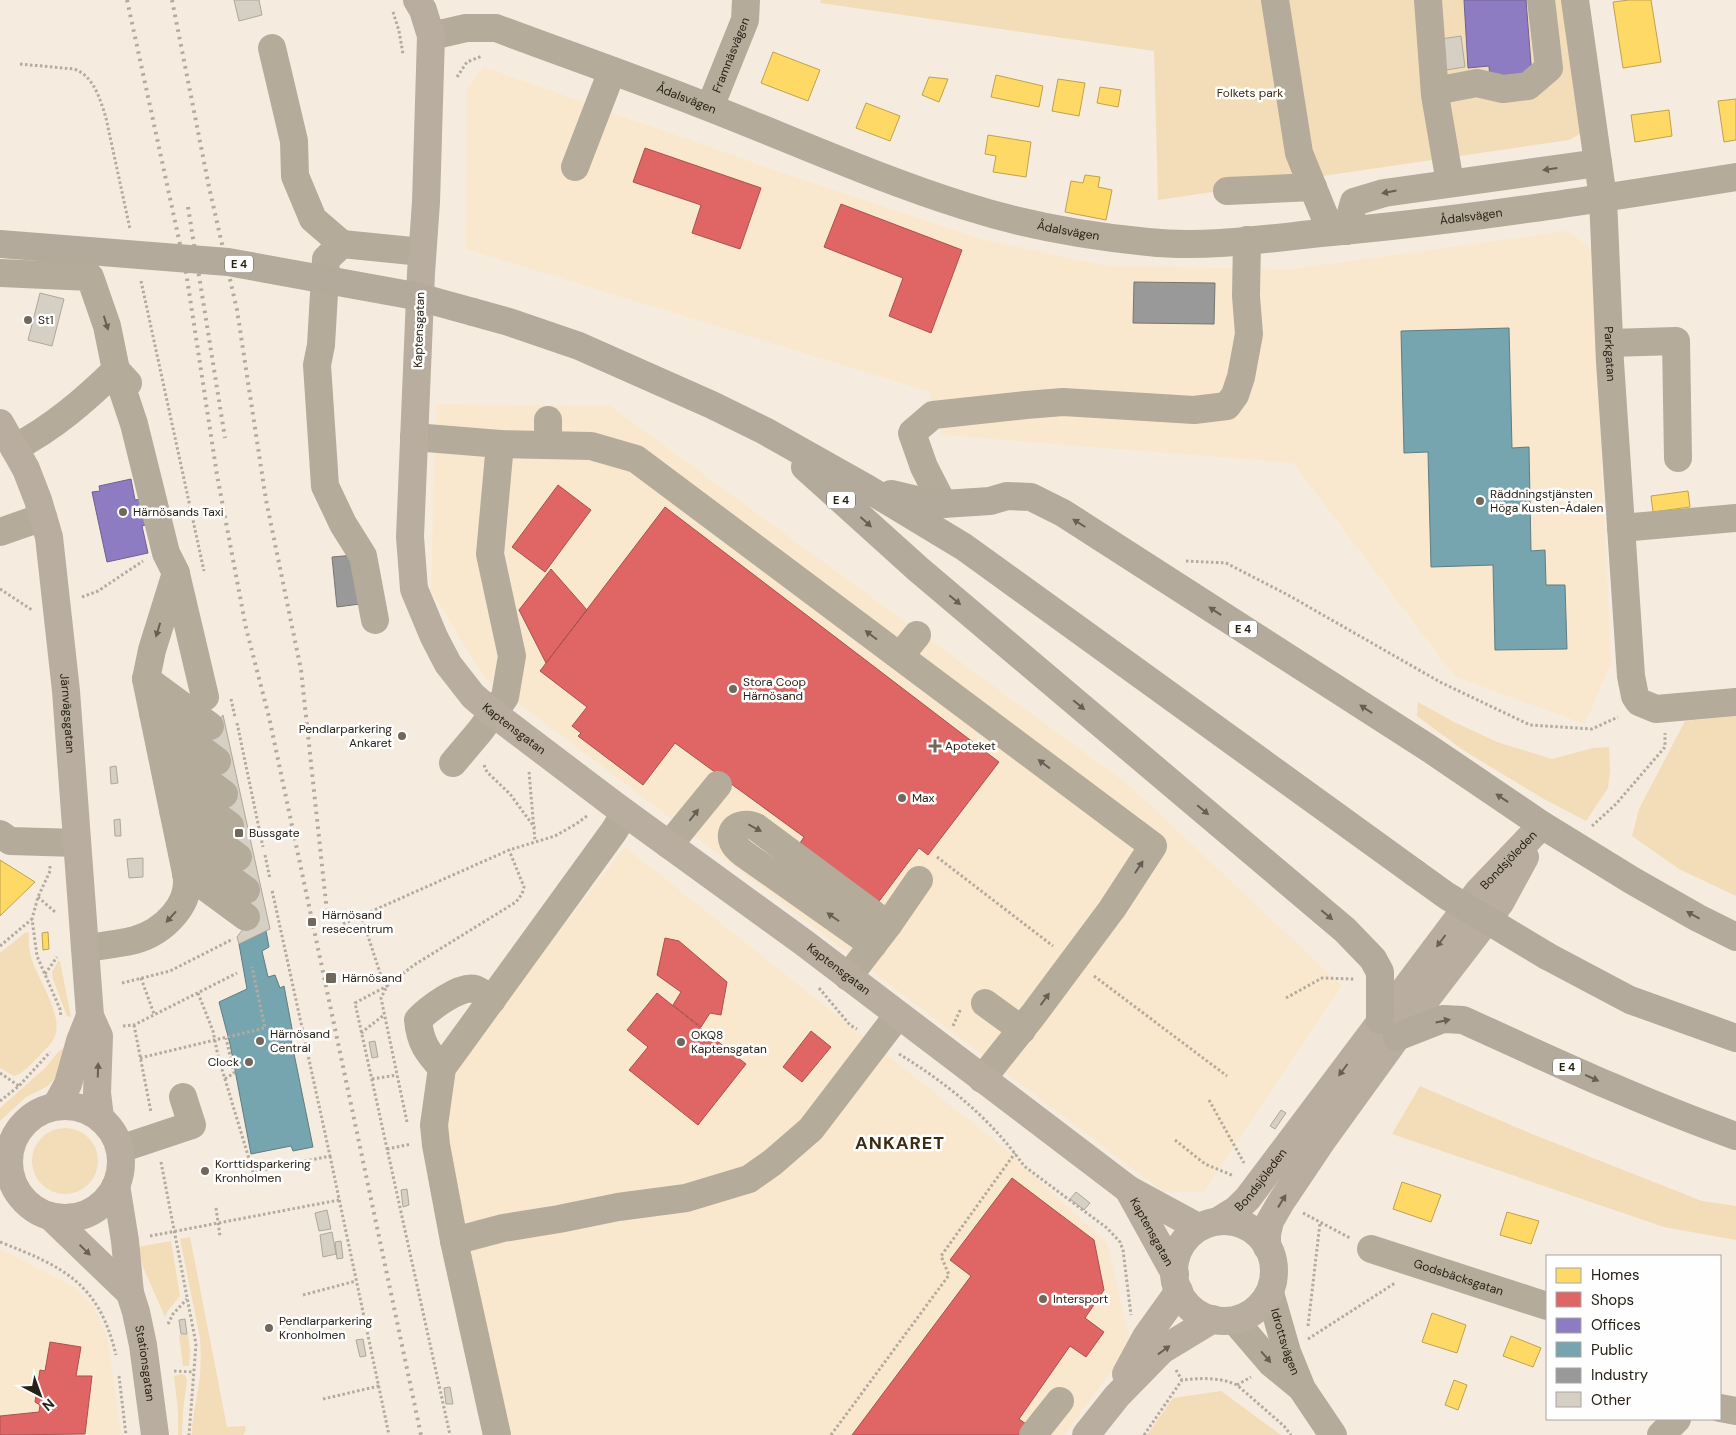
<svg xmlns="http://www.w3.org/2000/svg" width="1736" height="1435" font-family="'DM Sans',sans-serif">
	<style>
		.built { fill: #f9e8cd }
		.green { fill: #f3dcb8 }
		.homes { fill: #ffd966; stroke: #bea24e }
		.shops { fill: #e06666; stroke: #a9514e }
		.offices { fill: #8e7cc3; stroke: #6f618f }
		.public { fill: #76a5af; stroke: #5f7d81 }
		.industry { fill: #999; stroke: #777572 }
		.building { fill: #d6cfc4; stroke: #aea79b }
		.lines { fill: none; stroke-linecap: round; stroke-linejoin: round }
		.path { stroke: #b3ab9e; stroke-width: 3; stroke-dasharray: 2.5 2.5; stroke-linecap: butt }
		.minor { stroke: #b4ab9b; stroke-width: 28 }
		.major { stroke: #b8ad9e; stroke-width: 28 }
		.highway { stroke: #b3aa9c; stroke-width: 28 }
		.rail { stroke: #b2ab9e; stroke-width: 4; stroke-dasharray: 2.5 5; stroke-linecap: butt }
		.highway-bridge { stroke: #b3aa9c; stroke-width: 28 }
		.oneway { fill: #675f52 }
		.oneway2 { fill: #696053 }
		.poi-dot { fill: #70685c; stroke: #fefefe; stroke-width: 2 }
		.labels { text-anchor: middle; stroke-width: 5; stroke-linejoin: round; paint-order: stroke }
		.shield { fill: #fefefe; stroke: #68635c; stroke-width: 1 }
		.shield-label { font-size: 11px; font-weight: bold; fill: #282116 }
		.street-label { font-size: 12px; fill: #282116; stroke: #fefefe }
		.park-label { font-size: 12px; fill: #3c2b0c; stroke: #fefefe }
		.poi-label { font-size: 12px; fill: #282116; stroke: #fefefe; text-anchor: start }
		.district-label { font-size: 18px; font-weight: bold; letter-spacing: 1px; fill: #3b2c13; stroke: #fefefe }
	</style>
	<rect width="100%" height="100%" fill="#f5ecdf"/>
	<path class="built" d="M484,67L803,180L985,240L1107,266L1292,269L1567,231L1592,249L1611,663L1585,724L1455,677L1293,463L942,435L930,392L466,249L467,88Z
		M436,404L610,406L1129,785L1342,986L1204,1192H1163L484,677L431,591Z
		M625,847L1003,1147L1107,1243L1131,1345L1064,1435H486L422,1107Z
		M0,1249L75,1287L95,1308L108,1341L121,1435H0Z"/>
	<path class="green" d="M821,0H1563L1582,133L1569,140L1158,200L1154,51L820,3Z
		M1418,702L1454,722L1497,742L1552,759L1593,748L1609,747L1610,771L1608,788L1586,821L1542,798L1463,750L1417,716Z
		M1736,716V896L1679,869L1632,836L1639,809L1685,721Z
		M26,932L29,933C29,939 28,946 30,952C34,975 64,1013 55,1036C52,1044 44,1051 38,1057C31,1064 24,1073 14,1076L0,1068V953Z
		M58,961H60L71,1017L67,1016L53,979L52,972Z
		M66,1047L58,1075L48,1086L26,1097L0,1121V1108L46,1067L59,1051Z
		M1420,1086L1532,1134L1702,1201L1736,1206V1240L1664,1227L1392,1134Z
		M32 1161a33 33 0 1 1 66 0a33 33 0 1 1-66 0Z
		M190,1237L227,1427L245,1426L246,1430L243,1435H192C192,1415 198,1395 200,1375C201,1363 201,1350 200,1338L180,1239Z
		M171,1241L180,1296L167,1312L165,1317L143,1267L137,1247Z
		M188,1334L190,1350L189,1366H183L179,1335Z
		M182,1374L185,1375L187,1380L183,1411L182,1435H178V1411L174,1376Z
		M1221,1391L1281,1435H1147L1173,1398Z"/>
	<path class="homes" d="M1629,0H1651L1661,62L1623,68L1613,2Z
		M773,52L820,70L808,101L761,83Z
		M996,75L1043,86L1039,107L991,97Z
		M929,77L948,79L939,102L922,95Z
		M1058,79L1085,83L1079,116L1052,111Z
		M1100,87L1121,90L1118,107L1097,103Z
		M1736,99V140L1724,142L1718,101Z
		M866,103L900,116L890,141L856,128Z
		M1669,110L1672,136L1635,142L1631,115Z
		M988,135L1031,142L1026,177L993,172L996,156L985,154Z
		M1085,175L1100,177L1098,187L1112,190L1106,220L1065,212L1071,181L1083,183Z
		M1688,491L1690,507L1653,512L1651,496Z
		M0,860L35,882L0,916Z
		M48,932L49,949L43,950L42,933Z
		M1402,1182L1441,1195L1431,1222L1393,1209Z
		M1507,1212L1539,1221L1531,1244L1500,1235Z
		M1432,1313L1466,1325L1457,1353L1422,1342Z
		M1511,1336L1541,1348L1533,1367L1503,1356Z
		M1454,1380L1467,1385L1458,1410L1445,1405Z"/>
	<path class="shops" d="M645,148L761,188L740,249L692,233L701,205L633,182Z
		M841,204L962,250L931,333L889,316L903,278L824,247Z
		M558,485L591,510L545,572L512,547Z
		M665,507L999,762L928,855L919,848L877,904L796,849L804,837L675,743L643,785L578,736L581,733L572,726L587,707L540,671Z
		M551,569L587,610L546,663L519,610Z
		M665,938L679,941L727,982L721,1015L710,1013L701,1027L673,1005L681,992L657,975Z
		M657,993L746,1064L698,1125L629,1070L648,1047L627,1030Z
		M811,1031L831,1047L802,1082L783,1067Z
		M1012,1178L1094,1240L1104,1290L1085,1318L1104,1332L1086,1357L1070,1346L1019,1419L1032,1428L1026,1435H852L971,1276L950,1260Z
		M50,1342L81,1347L76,1376H92L85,1434L0,1435V1416L39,1412L40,1405L35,1402L40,1370L45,1371Z"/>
	<path class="offices" d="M1464,0H1526L1532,77L1490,80L1489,66L1468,68Z
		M131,479L135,500L147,498L153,523L142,526L148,553L107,562L92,492L100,491L99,486Z"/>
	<path class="public" d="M1509,328L1512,448L1529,447L1531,551L1545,550L1546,585H1565L1567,649L1495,650L1493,565L1431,567L1428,452L1404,453L1401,331Z
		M266,931L269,947L262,951L268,977L275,975L280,988L284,986L293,1034H290L313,1147L293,1151L291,1146L251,1154L230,1044L219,1002L247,989L239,944Z"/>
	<path class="industry" d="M1134,282L1215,283L1214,324L1133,323Z
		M355,555L360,604L337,607L332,557Z"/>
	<path class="building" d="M234,0H259L262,15L239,21Z
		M1461,36L1465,67L1446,70L1441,39Z
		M40,293L64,299L52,346L28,340Z
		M223,715L270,929L239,944L237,937L252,917L238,907L201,745Z
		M116,766L118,783L111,784L110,767Z
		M120,819L121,836H115L114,820Z
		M143,858V877L129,878L127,859Z
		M375,1041L378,1057L372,1058L369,1042Z
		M1281,1110L1286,1113L1275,1129L1270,1126Z
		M407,1189L409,1205L403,1207L401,1190Z
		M1076,1192L1090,1203L1084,1210L1070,1199Z
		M327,1210L331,1229L319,1231L315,1213Z
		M332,1232L336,1254L323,1257L320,1235Z
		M341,1241L343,1258L337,1259L335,1242Z
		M185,1319L187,1334H181L179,1320Z
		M363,1339L366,1356L360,1357L356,1340Z
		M450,1387L453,1404H446L444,1388Z"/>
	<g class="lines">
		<path class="path" d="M393,12L399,31L403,54
			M20,64L74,69C94,76 100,99 106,118L130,229
			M457,77L467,62L482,56
			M141,281L204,571
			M1186,561L1226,563L1288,595L1440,682L1530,725L1592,729L1618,717
			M0,589L32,610
			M82,597L98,591L143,561
			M231,699L235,717
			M237,723L263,847
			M484,765L487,772L510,794L535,828
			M529,772L535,841
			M1592,826L1616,804L1665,747V733
			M265,855L270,879
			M937,857L1053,946
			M50,866V871L38,897L32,919L37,956L60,1009L61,1017
			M38,897L55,912
			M361,915L383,982L387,986L355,1003L450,1435
			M343,924L509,850L555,836L576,824L587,816
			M0,946L32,919
			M45,974L57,957
			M1094,976L1227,1076
			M141,978L154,1014
			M122,983L170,971L233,939
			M819,988L850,1025L857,1029
			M198,993L213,1031L218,1056L253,1172L330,1156L272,890
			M1286,998L1322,978L1354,979
			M134,1025L151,1112
			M123,1026L134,1025L237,973
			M953,1026L961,1008
			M361,1033L384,1015
			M899,1054C947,1083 992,1120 1024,1166L1107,1228L1120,1242L1123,1250L1131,1315
			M140,1058L265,1028L252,967
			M0,1073L19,1086
			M225,1079L234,1073L226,1038
			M372,1079L397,1075
			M1209,1100L1244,1163
			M0,1101L19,1086L50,1052
			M407,1122L381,998L387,986L414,965L516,902L522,894L524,887L509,850
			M1175,1140L1205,1164L1234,1176
			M387,1149L411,1144
			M330,1156L389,1435
			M161,1162L196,1344L189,1435
			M216,1208L220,1236
			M1303,1213L1350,1238
			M150,1236L339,1200
			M0,1242C64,1267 99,1283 116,1355
			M303,1295L356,1281
			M168,1324L173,1314L187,1299
			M1308,1326L1320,1223
			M1308,1339L1395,1283
			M1176,1370L1182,1380
			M174,1371L194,1372
			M119,1376L126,1435
			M1237,1385L1251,1377
			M323,1399L379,1386
			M831,1435L949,1275L941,1256L1015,1153
			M1144,1435L1182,1380C1200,1378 1220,1377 1237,1385L1284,1426L1291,1435"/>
		<g class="minor">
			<path d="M1275,0L1299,153L1331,232"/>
			<path d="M1428,0L1435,95L1450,183"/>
			<path id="s1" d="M1575,0L1603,198L1610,362L1631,676L1635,696L1639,702L1656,709L1736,702"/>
			<path id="s2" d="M431,36L466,28H496C568,55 641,80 713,109C797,142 879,179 965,206C1024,225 1087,236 1148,242C1206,248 1264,239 1321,233C1460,221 1598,199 1736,177"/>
			<path d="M272,48L294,141L295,176L313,219L342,244"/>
			<path d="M1435,91L1477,83L1503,89L1528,86L1549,68L1541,0"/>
			<path id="s3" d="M710,107L745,20L746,0"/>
			<path d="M575,167L612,71"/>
			<path d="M1227,191L1313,187"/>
			<path d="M1346,231L1354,202L1384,193L1598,163"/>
			<path d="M0,273L90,277L107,326L116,370L134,424L166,553L176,573L152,650L146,679L186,873C193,904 163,932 135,940C119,944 101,946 85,948"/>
			<path d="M1610,343L1676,341L1678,458"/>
			<path d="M414,437L500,444L591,446L636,459L1153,846L1112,909L1033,1015L982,1079"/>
			<path d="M548,445V420"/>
			<path d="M14,448C53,428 85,400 116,370L128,383"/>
			<path d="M943,504L924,467L912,433L933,415L1026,405L1063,402L1194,410L1227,406L1235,395L1241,377L1249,334L1246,296L1247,240"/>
			<path d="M1621,528L1736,518"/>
			<path d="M0,532L43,517"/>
			<path d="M176,574L205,697"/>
			<path d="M375,620L363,556L343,524L325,486L317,365L321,345L326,259L342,244L422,252"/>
			<path d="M900,656L917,635"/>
			<path d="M146,679L210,726"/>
			<path d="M153,713L217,761"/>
			<path d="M160,746L224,794"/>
			<path d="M453,763L480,731L505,697L512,656L490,554L500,444"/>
			<path d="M167,778L230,826"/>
			<path d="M173,810L238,857"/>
			<path d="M0,834L10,841L77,843"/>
			<path d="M180,842L246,890"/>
			<path d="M669,845L718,785"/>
			<path d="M186,873L246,917"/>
			<path d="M873,945L744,854C740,851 735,847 733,842C727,827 744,821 756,827L888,925"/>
			<path d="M848,977L888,925L919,880"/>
			<path d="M985,1003L1022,1030"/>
			<path d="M442,1068C427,1052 420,1042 418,1020C428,1009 460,985 475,989C480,991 487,996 492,1000"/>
			<path d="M120,1149L192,1125L183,1097"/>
			<path d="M454,1241L503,1228L559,1219L618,1207L686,1198L749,1179L773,1162L811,1129L898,1015"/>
			<path id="s4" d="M1371,1249L1547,1306"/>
			<path id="s5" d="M1270,1293L1287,1352L1302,1389L1333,1435"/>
			<path d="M1235,1321L1271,1363L1299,1386"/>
			<path d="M1720,1408L1736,1411"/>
			<path d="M497,1435L454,1241L436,1145L434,1125L442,1068L614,831L625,813"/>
			<path d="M1033,1435L1060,1401"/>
			<path d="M1661,1435L1677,1419"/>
		</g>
		<g class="major">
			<path id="s6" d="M417,0L423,10L431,36L426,202L421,273L410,537L414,589L434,637L448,664L473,696L493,713L617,807L803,942L1128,1189L1198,1227"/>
			<path id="s7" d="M0,423L26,469L38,500L49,537L66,691L90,1016L99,1036L97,1093L100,1118"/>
			<path d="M56,1106L68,1084L80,1041L90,1016"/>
			<circle cx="65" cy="1162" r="56"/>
			<path id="s8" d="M116,1185L125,1241L130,1293L136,1312L143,1345L155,1435"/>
			<path id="s9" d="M1128,1189L1175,1274"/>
			<path d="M50,1216L130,1293"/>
			<path id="s10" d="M1218,1221L1237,1209L1248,1198L1478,892L1542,825"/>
			<circle cx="1224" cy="1271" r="50"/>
			<path d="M1267,1247V1234L1270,1221L1281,1202L1324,1138L1397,1037L1500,903L1525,857"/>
			<path d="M1126,1374L1146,1337L1179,1291"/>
			<path d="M1086,1435L1117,1396L1162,1350L1213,1319"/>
		</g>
		<path class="highway" d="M473,312L509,322L579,346L712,405L765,431L868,489L964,547L1415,873
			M805,467L918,569L1345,930L1373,959L1380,972V1020
			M891,494L925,502L943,504L990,501L1007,496L1031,497L1063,513L1430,749L1542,825L1633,881L1698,918L1736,937
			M1547,956L1630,1000L1736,1038
			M1397,1037L1443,1019L1463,1020C1553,1061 1643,1103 1736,1136"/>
		<path class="rail" d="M127,0L186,272L217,475L246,628L269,717L421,1435
			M172,0L209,187L237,310L266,500L301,670L327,912
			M188,207L225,438"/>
		<path class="highway-bridge" d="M0,244L228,262L415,296L473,312
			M1415,873L1447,896L1547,956"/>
	</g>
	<defs><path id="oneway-solid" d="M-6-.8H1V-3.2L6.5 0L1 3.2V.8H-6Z" transform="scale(1.25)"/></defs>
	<g class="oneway">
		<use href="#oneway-solid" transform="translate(1550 169) rotate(172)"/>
		<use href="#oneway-solid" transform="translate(1389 192) rotate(169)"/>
		<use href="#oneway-solid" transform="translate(106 323) rotate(73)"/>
		<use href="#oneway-solid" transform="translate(866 522) rotate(42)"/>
		<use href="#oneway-solid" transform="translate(1079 523) rotate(-148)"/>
		<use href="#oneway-solid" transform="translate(955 600) rotate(40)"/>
		<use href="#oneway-solid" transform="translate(1215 611) rotate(-146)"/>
		<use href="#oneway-solid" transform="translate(158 630) rotate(107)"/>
		<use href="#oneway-solid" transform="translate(871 635) rotate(-143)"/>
		<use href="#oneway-solid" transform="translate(1079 705) rotate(40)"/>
		<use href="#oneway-solid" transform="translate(1366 709) rotate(-147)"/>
		<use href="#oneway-solid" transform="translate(1044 764) rotate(-143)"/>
		<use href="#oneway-solid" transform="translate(1502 798) rotate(-146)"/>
		<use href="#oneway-solid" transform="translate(1203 810) rotate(40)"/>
		<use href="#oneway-solid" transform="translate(694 815) rotate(-52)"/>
		<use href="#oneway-solid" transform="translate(755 828) rotate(28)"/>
		<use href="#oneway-solid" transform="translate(1139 867) rotate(-57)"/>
		<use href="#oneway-solid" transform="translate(1327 915) rotate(40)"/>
		<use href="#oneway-solid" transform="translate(1693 915) rotate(-151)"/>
		<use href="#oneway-solid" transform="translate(171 917) rotate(132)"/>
		<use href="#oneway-solid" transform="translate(833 917) rotate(-145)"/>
		<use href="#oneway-solid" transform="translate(1045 999) rotate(-54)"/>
		<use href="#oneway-solid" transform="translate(1443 1021) rotate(-12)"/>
		<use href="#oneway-solid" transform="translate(1592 1078) rotate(24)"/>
		<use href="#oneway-solid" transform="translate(1266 1357) rotate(49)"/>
	</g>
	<g class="oneway2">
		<use href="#oneway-solid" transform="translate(1441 941) rotate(127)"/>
		<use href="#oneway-solid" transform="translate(98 1070) rotate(-88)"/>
		<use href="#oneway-solid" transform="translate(1343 1070) rotate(127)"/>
		<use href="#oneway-solid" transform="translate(1282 1201) rotate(-58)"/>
		<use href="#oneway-solid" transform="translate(85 1250) rotate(44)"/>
		<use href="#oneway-solid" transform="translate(1164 1350) rotate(-36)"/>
	</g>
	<g class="poi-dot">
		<circle cx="28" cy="320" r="5"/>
		<circle cx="1480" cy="501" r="5"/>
		<circle cx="123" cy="512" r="5"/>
		<circle cx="733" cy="689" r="5"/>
		<circle cx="402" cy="736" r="5"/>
		<path d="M932.5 738.5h5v5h5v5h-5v5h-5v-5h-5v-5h5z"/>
		<circle cx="902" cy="798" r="5"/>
		<rect x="234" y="828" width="10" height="10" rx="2.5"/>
		<rect x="307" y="917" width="10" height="10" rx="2.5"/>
		<rect x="325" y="972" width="12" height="12" rx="2.5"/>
		<circle cx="260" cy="1041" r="5"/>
		<circle cx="681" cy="1042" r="5"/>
		<circle cx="249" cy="1062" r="5"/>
		<circle cx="205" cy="1171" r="5"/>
		<circle cx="1043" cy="1299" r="5"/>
		<circle cx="269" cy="1328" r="5"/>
	</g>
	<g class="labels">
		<g class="shield">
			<rect x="225" y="255.5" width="28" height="17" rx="4"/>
			<rect x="827" y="491.5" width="28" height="17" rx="4"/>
			<rect x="1229" y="620.5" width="28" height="17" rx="4"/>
			<rect x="1553" y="1058.5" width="28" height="17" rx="4"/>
		</g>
		<g class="shield-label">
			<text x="239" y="268">E 4</text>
			<text x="841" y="504">E 4</text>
			<text x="1243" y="633">E 4</text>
			<text x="1567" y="1071">E 4</text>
		</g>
		<g class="street-label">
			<text dy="4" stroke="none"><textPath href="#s3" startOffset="56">Framnäsvägen</textPath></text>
			<text dy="4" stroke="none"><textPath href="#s2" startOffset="269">Ådalsvägen</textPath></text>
			<text dy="4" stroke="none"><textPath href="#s2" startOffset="1079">Ådalsvägen</textPath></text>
			<text dy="4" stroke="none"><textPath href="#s2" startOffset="674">Ådalsvägen</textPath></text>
			<text transform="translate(419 330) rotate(-88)" y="4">Kaptensgatan</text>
			<text dy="4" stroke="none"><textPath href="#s1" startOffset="356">Parkgatan</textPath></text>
			<text dy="4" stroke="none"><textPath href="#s7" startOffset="302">Järnvägsgatan</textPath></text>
			<text dy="4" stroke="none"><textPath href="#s6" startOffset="768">Kaptensgatan</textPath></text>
			<text dy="4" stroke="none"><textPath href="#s10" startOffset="465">Bondsjöleden</textPath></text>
			<text dy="4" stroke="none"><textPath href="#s6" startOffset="1172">Kaptensgatan</textPath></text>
			<text dy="4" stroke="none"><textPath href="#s10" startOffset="60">Bondsjöleden</textPath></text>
			<text dy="4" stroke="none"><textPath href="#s9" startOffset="49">Kaptensgatan</textPath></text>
			<text dy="4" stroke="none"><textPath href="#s4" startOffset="92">Godsbäcksgatan</textPath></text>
			<text dy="4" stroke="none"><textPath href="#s5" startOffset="51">Idrottsvägen</textPath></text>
			<text dy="4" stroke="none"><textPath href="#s8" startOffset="181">Stationsgatan</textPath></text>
		</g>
		<g class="park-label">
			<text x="1250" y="97">Folkets park</text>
		</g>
		<g class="poi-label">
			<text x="38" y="324">St1</text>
			<text x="1490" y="498">Räddningstjänsten<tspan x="1490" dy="14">Höga Kusten-Ådalen</tspan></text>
			<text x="133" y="516">Härnösands Taxi</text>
			<text x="743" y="686">Stora Coop<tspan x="743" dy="14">Härnösand</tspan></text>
			<text x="392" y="733" text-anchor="end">Pendlarparkering<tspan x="392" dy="14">Ankaret</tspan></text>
			<text x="945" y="750">Apoteket</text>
			<text x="912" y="802">Max</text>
			<text x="249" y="837">Bussgate</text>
			<text x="322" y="919">Härnösand<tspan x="322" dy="14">resecentrum</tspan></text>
			<text x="342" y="982">Härnösand</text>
			<text x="270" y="1038">Härnösand<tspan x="270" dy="14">Central</tspan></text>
			<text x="691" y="1039">OKQ8<tspan x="691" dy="14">Kaptensgatan</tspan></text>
			<text x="239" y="1066" text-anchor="end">Clock</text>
			<text x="215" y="1168">Korttidsparkering<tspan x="215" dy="14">Kronholmen</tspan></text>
			<text x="1053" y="1303">Intersport</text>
			<text x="279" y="1325">Pendlarparkering<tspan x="279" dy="14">Kronholmen</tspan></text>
		</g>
		<g class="district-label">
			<text x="900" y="1149">ANKARET</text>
		</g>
	</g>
	<rect x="1546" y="1255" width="175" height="165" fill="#fefefe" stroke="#a8a6a1"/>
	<rect x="1556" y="1268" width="25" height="15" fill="#ffd966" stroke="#a8a6a1"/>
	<text x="1591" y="1280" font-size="15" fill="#282116">Homes</text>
	<rect x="1556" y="1292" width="25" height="15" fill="#e06666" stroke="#a8a6a1"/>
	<text x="1591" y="1305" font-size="15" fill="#282116">Shops</text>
	<rect x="1556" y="1318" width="25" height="15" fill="#8e7cc3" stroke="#a8a6a1"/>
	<text x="1591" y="1330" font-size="15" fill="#282116">Offices</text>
	<rect x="1556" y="1342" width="25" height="15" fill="#76a5af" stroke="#a8a6a1"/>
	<text x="1591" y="1355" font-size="15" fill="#282116">Public</text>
	<rect x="1556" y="1368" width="25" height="15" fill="#999999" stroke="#a8a6a1"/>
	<text x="1591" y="1380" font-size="15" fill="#282116">Industry</text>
	<rect x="1556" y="1392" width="25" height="15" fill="#d6cfc4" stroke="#a8a6a1"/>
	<text x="1591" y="1405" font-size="15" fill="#282116">Other</text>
	<g transform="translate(40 1395) rotate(139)" stroke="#fefefe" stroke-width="4" paint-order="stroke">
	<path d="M0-4L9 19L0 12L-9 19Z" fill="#282116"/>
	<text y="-8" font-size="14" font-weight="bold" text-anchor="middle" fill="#282116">N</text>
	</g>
</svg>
